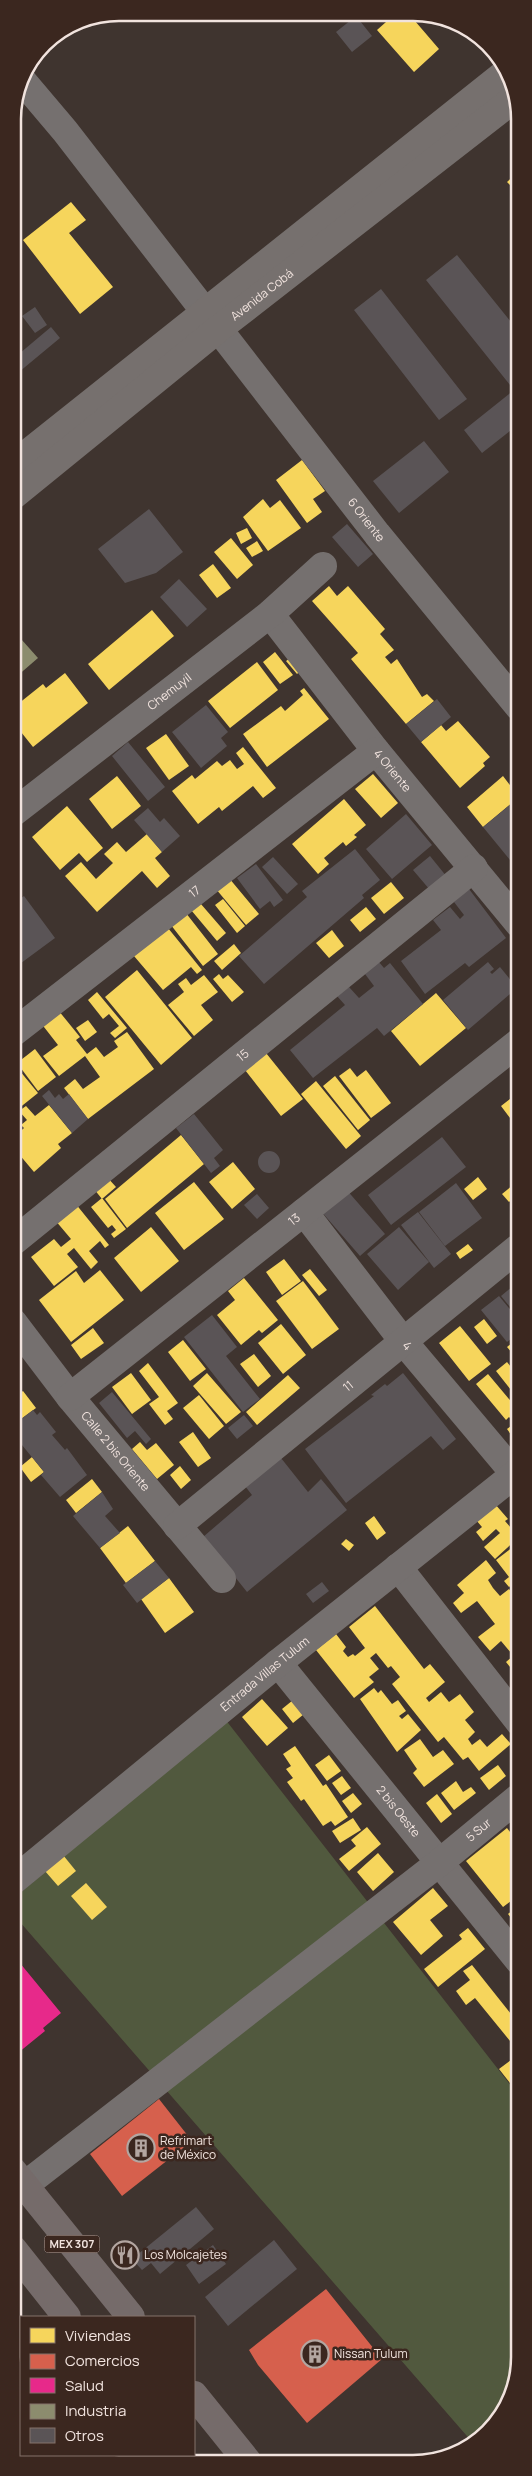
<svg xmlns="http://www.w3.org/2000/svg" width="532" height="2476" font-family="Manrope,sans-serif">
	<style>
		.green { fill: #51593e }
		.homes { fill: #f6d55c }
		.shops { fill: #d6604d }
		.health { fill: #e7298a }
		.industry { fill: #8c8c6e }
		.building { fill: #5a5456 }
		.lines { fill: none; stroke-linecap: round; stroke-linejoin: round }
		.minor { stroke: #75706f; stroke-width: 28 }
		.major { stroke: #76706e; stroke-width: 28 }
		.highway { stroke: #756b6a; stroke-width: 28 }
		.labels { text-anchor: middle; stroke-width: 5; stroke-linejoin: round; paint-order: stroke }
		.shield { fill: #3b271f; stroke: #baaba5; stroke-width: 1 }
		.shield-label { font-size: 11px; font-weight: bold; fill: #f1e3de }
		.street-label { font-size: 12px; fill: #f1e3de; stroke: #3b271f }
		.poi-label { font-size: 12px; fill: #f1e3de; stroke: #3b271f; text-anchor: start }
		.rim { fill: none; stroke: #f1e3de; stroke-width: 2.5 }
	</style>
	<rect width="100%" height="100%" fill="#3f342f"/>
	<path class="green" d="M225,1719L519,2096V2364L493,2427L473,2443L13,1914V1899L214,1731Z"/>
	<path class="homes" d="M395,14H409L439,49L414,72L377,30Z
		M519,171V194L507,182Z
		M71,202L86,220L69,233L113,287L80,314L23,240Z
		M302,460L325,491L313,499L322,512L307,523L276,480Z
		M263,499L270,508L280,500L301,528L268,551L243,517Z
		M247,528L252,538L241,544L236,533Z
		M231,538L253,565L237,579L214,552Z
		M257,541L263,551L252,557L246,548Z
		M213,564L231,588L217,598L199,575Z
		M329,586L337,596L348,586L385,629L380,634L394,650L385,657L391,664L397,659L422,697L427,694L434,701L406,724L351,659L358,653L312,601Z
		M152,610L174,636L109,690L88,664Z
		M275,652L293,675L280,684L263,662Z
		M293,656L303,668L297,674L286,661Z
		M257,662L278,690L230,728L208,701Z
		M65,673L88,703L33,747L13,722V708L43,684L46,688Z
		M304,688L329,719L267,767L243,734L281,706L285,711L303,695L300,691Z
		M458,721L490,757L483,763L485,766L460,788L421,742L441,725L446,731Z
		M166,734L189,766L169,780L146,748Z
		M243,747L276,788L263,798L253,786L222,811L219,807L198,824L172,791L192,775L195,779L217,761L222,766L230,760L237,769L244,764L236,753Z
		M373,774L398,803L381,818L355,789Z
		M117,776L141,806L112,829L89,799Z
		M503,776L519,797L483,827L467,807Z
		M344,799L366,825L354,835L357,837L346,846L343,842L324,858L329,864L318,874L292,844Z
		M67,806L103,848L87,862L79,853L60,870L32,837Z
		M147,834L162,852L155,858L170,876L157,888L142,871L97,912L65,876L81,862L96,879L113,863L104,854L117,842L126,852Z
		M224,872L259,914L246,925L211,883Z
		M391,882L404,898L384,914L371,898Z
		M194,896L226,933L217,941L186,904Z
		M223,899L245,926L237,933L215,905Z
		M366,907L376,919L360,932L350,920Z
		M182,908L218,954L203,966L167,920Z
		M168,928L202,970L197,974L191,967L163,990L134,956Z
		M332,930L344,946L329,958L316,943Z
		M234,944L241,953L222,970L214,961Z
		M137,970L192,1038L161,1065L105,997Z
		M219,974L223,979L228,975L244,992L232,1002L213,979Z
		M204,975L218,992L201,1005L213,1020L194,1036L168,1005L184,992L178,984L186,978L191,985Z
		M13,991L19,999L13,1004Z
		M97,992L127,1028L115,1038L110,1033L119,1026L109,1014L103,1019L88,1000Z
		M436,993L466,1028L420,1066L391,1031Z
		M54,1005L80,1037L76,1040L87,1054L96,1047L104,1057L118,1047L114,1041L127,1032L154,1069L88,1119L64,1088L75,1079L83,1089L100,1077L85,1056L59,1076L43,1056L58,1045L37,1018Z
		M88,1020L97,1032L85,1041L76,1028Z
		M35,1049L56,1077L38,1091L17,1063Z
		M266,1053L303,1099L281,1116L245,1070Z
		M15,1065L38,1093L13,1113V1066Z
		M350,1068L357,1077L366,1070L391,1103L371,1118L339,1076Z
		M335,1076L370,1120L358,1130L323,1086Z
		M519,1078V1088L514,1082Z
		M316,1081L361,1136L346,1149L301,1094Z
		M519,1092V1130L501,1106Z
		M49,1105L72,1133L58,1144L61,1148L34,1172L13,1147V1138L24,1128L21,1125L27,1120L19,1111L26,1106L35,1116Z
		M181,1135L204,1164L127,1228L105,1199Z
		M13,1159L20,1169L13,1174Z
		M233,1162L255,1189L232,1209L209,1182Z
		M107,1177L116,1187L102,1199L94,1189Z
		M478,1177L487,1189L473,1200L464,1189Z
		M519,1180V1194L509,1202L502,1194Z
		M194,1182L224,1219L184,1250L155,1213Z
		M102,1198L126,1229L114,1238L111,1234L116,1230L112,1225L108,1228L91,1207Z
		M75,1203L109,1245L105,1248L100,1241L89,1251L98,1262L91,1269L74,1248L67,1254L78,1267L54,1286L31,1257L54,1239L61,1247L71,1239L55,1220Z
		M151,1227L179,1261L141,1292L114,1258Z
		M468,1244L473,1250L460,1259L456,1253Z
		M284,1259L301,1281L282,1295L266,1272Z
		M310,1269L327,1290L319,1296L302,1275Z
		M100,1270L124,1300L71,1342L39,1300L76,1271L84,1283Z
		M244,1278L278,1320L262,1333L259,1330L241,1345L217,1315L235,1300L228,1291Z
		M303,1281L339,1329L312,1349L276,1301Z
		M484,1319L497,1336L487,1344L474,1327Z
		M281,1324L306,1355L283,1374L258,1343Z
		M460,1326L491,1364L469,1381L439,1343Z
		M93,1328L104,1343L81,1359L71,1345Z
		M517,1339L519,1342V1361L515,1364L510,1358L514,1355L507,1347Z
		M183,1340L206,1369L190,1381L168,1352Z
		M254,1354L271,1376L258,1387L240,1364Z
		M507,1362L519,1377V1400L496,1371Z
		M148,1363L178,1403L167,1411L173,1419L165,1425L149,1404L159,1397L139,1371Z
		M131,1373L151,1400L132,1414L112,1387Z
		M207,1373L241,1412L226,1424L193,1386Z
		M488,1374L519,1411V1416L513,1421L509,1417L506,1420L476,1384Z
		M288,1375L300,1388L257,1425L246,1412Z
		M23,1391L36,1408L13,1425V1398Z
		M199,1395L224,1426L209,1439L183,1408Z
		M519,1420V1435L514,1439L507,1429Z
		M193,1432L211,1458L198,1467L179,1442Z
		M140,1442L147,1450L156,1443L174,1465L157,1479L132,1449Z
		M32,1457L44,1472L31,1482L20,1467Z
		M180,1466L191,1480L181,1489L170,1475Z
		M92,1479L102,1492L76,1513L66,1500Z
		M495,1504L508,1519L505,1521L519,1537L495,1559L484,1547L500,1533L496,1529L483,1541L476,1532L482,1527L476,1520Z
		M374,1516L386,1533L377,1540L365,1523Z
		M128,1526L155,1561L126,1583L100,1548Z
		M346,1539L354,1545L349,1551L341,1544Z
		M518,1543L519,1586L516,1582L509,1587L504,1581L509,1577L496,1560Z
		M486,1560L496,1573L488,1580L493,1588L500,1596L509,1589L519,1602L510,1611L519,1623V1640L517,1642L519,1648L512,1654L501,1641L490,1651L478,1637L495,1624L477,1601L461,1613L453,1603L464,1593L457,1585Z
		M169,1578L194,1612L165,1633L141,1599Z
		M375,1606L424,1669L430,1664L445,1682L426,1698L429,1702L441,1692L449,1702L460,1694L474,1712L465,1720L475,1732L468,1739L472,1745L480,1739L487,1747L502,1734L511,1744L479,1771L468,1757L463,1760L444,1737L438,1742L392,1684L400,1677L391,1666L388,1668L376,1653L370,1658L379,1669L369,1677L374,1682L354,1698L316,1650L336,1634L346,1647L343,1651L348,1657L353,1654L355,1656L365,1648L349,1627Z
		M519,1651V1669L515,1673L506,1662Z
		M374,1688L378,1693L381,1690L392,1704L398,1700L406,1711L399,1716L402,1719L408,1714L421,1730L397,1752L360,1699Z
		M298,1696L309,1710L293,1723L282,1709Z
		M262,1699L288,1728L267,1746L242,1717Z
		M420,1739L433,1757L443,1750L454,1764L424,1787L413,1773L417,1769L404,1750Z
		M295,1746L323,1786L326,1784L348,1817L335,1826L331,1821L323,1826L304,1799L301,1801L287,1782L293,1778L286,1769L291,1766L283,1754Z
		M329,1755L341,1771L327,1781L315,1765Z
		M498,1765L506,1776L489,1790L480,1778Z
		M342,1776L351,1788L341,1795L332,1783Z
		M456,1781L463,1792L471,1787L476,1793L454,1810L441,1793Z
		M353,1793L362,1804L351,1813L342,1801Z
		M437,1794L452,1814L441,1823L426,1803Z
		M353,1818L361,1830L340,1843L332,1831Z
		M367,1827L381,1844L349,1871L339,1859L356,1846L351,1840Z
		M507,1828L519,1844V1895L503,1907L466,1861Z
		M378,1853L394,1872L373,1891L357,1872Z
		M63,1855L76,1871L58,1886L45,1871Z
		M86,1883L107,1907L92,1920L71,1896Z
		M433,1888L448,1906L430,1920L443,1936L421,1955L393,1922Z
		M519,1905V1920L515,1923L508,1914Z
		M468,1928L485,1949L438,1987L424,1969L462,1939L459,1935Z
		M472,1965L519,2024V2052L475,1998L466,2005L456,1991L470,1980L463,1971Z
		M519,2054V2084L514,2088L499,2069Z"/>
	<path class="shops" d="M159,2099L192,2141L122,2196L90,2154Z
		M326,2289L382,2359L307,2423L258,2365L249,2350Z"/>
	<path class="health" d="M15,1957L61,2013L43,2028L45,2031L13,2057V1958Z"/>
	<path class="industry" d="M13,630L38,658L16,677L13,674Z"/>
	<path class="building" d="M356,16L372,36L352,52L336,32Z
		M457,255L519,332V424L482,453L464,430L514,390L426,280Z
		M381,289L467,399L439,420L354,310Z
		M13,302L17,311L13,317Z
		M35,307L47,325L35,333L22,316Z
		M51,327L60,338L13,377V359Z
		M424,441L449,472L399,513L373,481Z
		M149,509L183,552L156,573L125,583L98,549Z
		M347,524L373,554L358,567L332,537Z
		M179,579L207,609L187,627L160,597Z
		M437,699L451,717L421,742L406,724Z
		M206,705L228,732L221,738L227,746L201,768L172,732Z
		M128,742L165,787L148,801L112,756Z
		M512,803L519,811V853L510,860L483,827Z
		M148,808L160,822L164,818L180,836L162,852L134,820Z
		M406,814L432,845L392,879L366,849Z
		M355,849L380,880L362,895L364,898L264,984L239,956L307,897L302,891Z
		M430,856L447,877L430,890L413,870Z
		M273,857L298,884L287,894L262,867Z
		M256,864L283,900L274,907L270,901L260,909L237,878Z
		M469,889L506,938L469,967L465,963L425,994L401,961L441,930L433,920L450,907L460,919L464,915L454,902Z
		M24,896L55,938L13,969V904Z
		M373,955L384,968L390,963L423,1004L384,1036L377,1028L313,1078L290,1050L345,1005L337,996L349,987L359,998L374,986L359,966Z
		M488,962L494,969L490,972L492,974L500,967L517,988L468,1030L443,1000Z
		M49,1090L55,1098L59,1094L63,1099L69,1094L88,1119L72,1133L42,1096Z
		M194,1114L223,1150L214,1158L220,1166L211,1173L176,1128Z
		M442,1137L466,1167L391,1225L368,1195Z
		M258 1162a11 11 0 1 1 22 0a11 11 0 1 1-22 0Z
		M456,1183L482,1218L445,1246L419,1212Z
		M345,1188L385,1234L360,1256L320,1210Z
		M257,1194L269,1208L257,1219L244,1205Z
		M418,1212L451,1254L434,1268L401,1225Z
		M399,1227L429,1262L398,1290L367,1254Z
		M519,1281V1318L501,1296Z
		M499,1296L519,1320V1324L515,1327L519,1333L507,1342L481,1310Z
		M212,1315L237,1347L226,1356L260,1399L243,1412L184,1337Z
		M403,1373L456,1439L443,1450L431,1436L346,1503L305,1449L374,1396L371,1395L385,1384L387,1386Z
		M112,1392L151,1439L146,1444L135,1431L127,1438L99,1403Z
		M33,1410L37,1415L40,1412L56,1432L52,1435L65,1450L67,1448L87,1475L60,1497L41,1475L44,1472L13,1434V1425Z
		M244,1415L253,1426L237,1439L228,1428Z
		M281,1458L308,1492L321,1479L347,1510L247,1592L203,1537L252,1495L241,1481Z
		M102,1492L113,1509L105,1516L120,1533L100,1548L73,1516Z
		M155,1561L169,1578L137,1603L123,1585Z
		M322,1582L329,1591L313,1603L306,1594Z
		M196,2207L214,2229L160,2274L151,2263L142,2270L132,2259Z
		M274,2240L297,2269L228,2326L205,2297Z
		M213,2245L226,2264L199,2284L186,2265Z"/>
	<g class="lines">
		<g class="minor">
			<path id="s1" d="M21,79L65,131L377,534L519,707"/>
			<path id="s2" d="M270,614L376,751L519,924"/>
			<path id="s3" d="M13,813L270,614L323,566"/>
			<path id="s4" d="M13,1033L376,751"/>
			<path id="s5" d="M304,1212L403,1341L519,1479"/>
			<path id="s6" d="M13,1242L474,868"/>
			<path id="s7" d="M13,1322L70,1397L222,1579"/>
			<path id="s8" d="M70,1397L519,1042"/>
			<path id="s9" d="M177,1526L519,1247"/>
			<path d="M398,1567L519,1722"/>
			<path id="s10" d="M278,1663L519,1961"/>
			<path id="s11" d="M13,1881L278,1663L519,1471"/>
			<path id="s12" d="M25,2185L439,1863L519,1797"/>
		</g>
		<g class="major">
			<path d="M13,465L504,74"/>
			<path id="s13" d="M13,496L217,330L515,98"/>
		</g>
		<path class="highway" d="M13,2171L131,2317
			M13,2249L67,2317
			M194,2395L248,2462
			M177,2455L182,2462"/>
	</g>
	<defs>
		<g id="building-ring" transform="scale(1.4375)"><circle r="9.5" fill="#3b271f" stroke="#b3a6a1" stroke-width="1.5"/><path d="M-4-6H4V6H1V3H-1V6H-4ZM-2.5-4.3h1.7v1.8h-1.7ZM.8-4.3h1.7v1.8H.8ZM-2.5-1h1.7V.8h-1.7ZM.8-1h1.7V.8H.8Z" fill="#b3a6a1"/></g>
		<g id="restaurant-ring" transform="scale(1.4375)"><circle r="9.5" fill="#3b271f" stroke="#b3a6a1" stroke-width="1.5"/><path d="M-5-6h1v4h1v-4h1v4h1v-4h1v5L-1.5 .5V6h-2V.5L-5-1ZM5-6V6H3V1.5H1.5Q1.5-4 5-6Z" fill="#b3a6a1"/></g>
	</defs>
	<g fill-rule="evenodd">
		<use href="#building-ring" x="141" y="2148"/>
		<use href="#restaurant-ring" x="125" y="2255"/>
		<use href="#building-ring" x="315" y="2354"/>
	</g>
	<g class="labels">
		<rect class="shield" x="44.5" y="2235.5" width="55" height="17" rx="4"/>
		<g class="shield-label">
			<text x="72" y="2248">MEX 307</text>
		</g>
		<g class="street-label">
			<text dy="4" stroke="none"><textPath href="#s13" startOffset="320">Avenida Cobá</textPath></text>
			<text dy="4" stroke="none"><textPath href="#s1" startOffset="560">6 Oriente</textPath></text>
			<text dy="4" stroke="none"><textPath href="#s3" startOffset="198">Chemuyil</textPath></text>
			<text dy="4" stroke="none"><textPath href="#s2" startOffset="199">4 Oriente</textPath></text>
			<text dy="4" stroke="none"><textPath href="#s4" startOffset="230">17</textPath></text>
			<text dy="4" stroke="none"><textPath href="#s6" startOffset="296">15</textPath></text>
			<text dy="4" stroke="none"><textPath href="#s8" startOffset="286">13</textPath></text>
			<text dy="4" stroke="none"><textPath href="#s5" startOffset="169">4</textPath></text>
			<text dy="4" stroke="none"><textPath href="#s9" startOffset="221">11</textPath></text>
			<text dy="4" stroke="none"><textPath href="#s7" startOffset="165">Calle 2 bis Oriente</textPath></text>
			<text dy="4" stroke="none"><textPath href="#s11" startOffset="326">Entrada Villas Tulum</textPath></text>
			<text dy="4" stroke="none"><textPath href="#s10" startOffset="191">2 bis Oeste</textPath></text>
			<text dy="4" stroke="none"><textPath href="#s12" startOffset="576">5 Sur</textPath></text>
		</g>
		<g class="poi-label">
			<text x="160" y="2145">Refrimart<tspan x="160" dy="14">de México</tspan></text>
			<text x="144" y="2259">Los Molcajetes</text>
			<text x="334" y="2358">Nissan Tulum</text>
		</g>
	</g>
	<path d="M0 0H532V2476H0ZM119 21H413A98 98 0 0 1 511 119V2357A98 98 0 0 1 413 2455H119A98 98 0 0 1 21 2357V119A98 98 0 0 1 119 21Z" fill="#3b271f" fill-rule="evenodd"/>
	<path class="rim" d="M119 21H413A98 98 0 0 1 511 119V2357A98 98 0 0 1 413 2455H119A98 98 0 0 1 21 2357V119A98 98 0 0 1 119 21Z"/>
	<rect x="20" y="2316" width="175" height="140" fill="#3b271f" stroke="#84726b"/>
	<rect x="30" y="2328" width="25" height="15" fill="#f6d55c" stroke="#84726b"/>
	<text x="65" y="2341" font-size="15" fill="#f1e3de">Viviendas</text>
	<rect x="30" y="2354" width="25" height="15" fill="#d6604d" stroke="#84726b"/>
	<text x="65" y="2366" font-size="15" fill="#f1e3de">Comercios</text>
	<rect x="30" y="2378" width="25" height="15" fill="#e7298a" stroke="#84726b"/>
	<text x="65" y="2391" font-size="15" fill="#f1e3de">Salud</text>
	<rect x="30" y="2404" width="25" height="15" fill="#8c8c6e" stroke="#84726b"/>
	<text x="65" y="2416" font-size="15" fill="#f1e3de">Industria</text>
	<rect x="30" y="2428" width="25" height="15" fill="#5a5456" stroke="#84726b"/>
	<text x="65" y="2441" font-size="15" fill="#f1e3de">Otros</text>
</svg>
